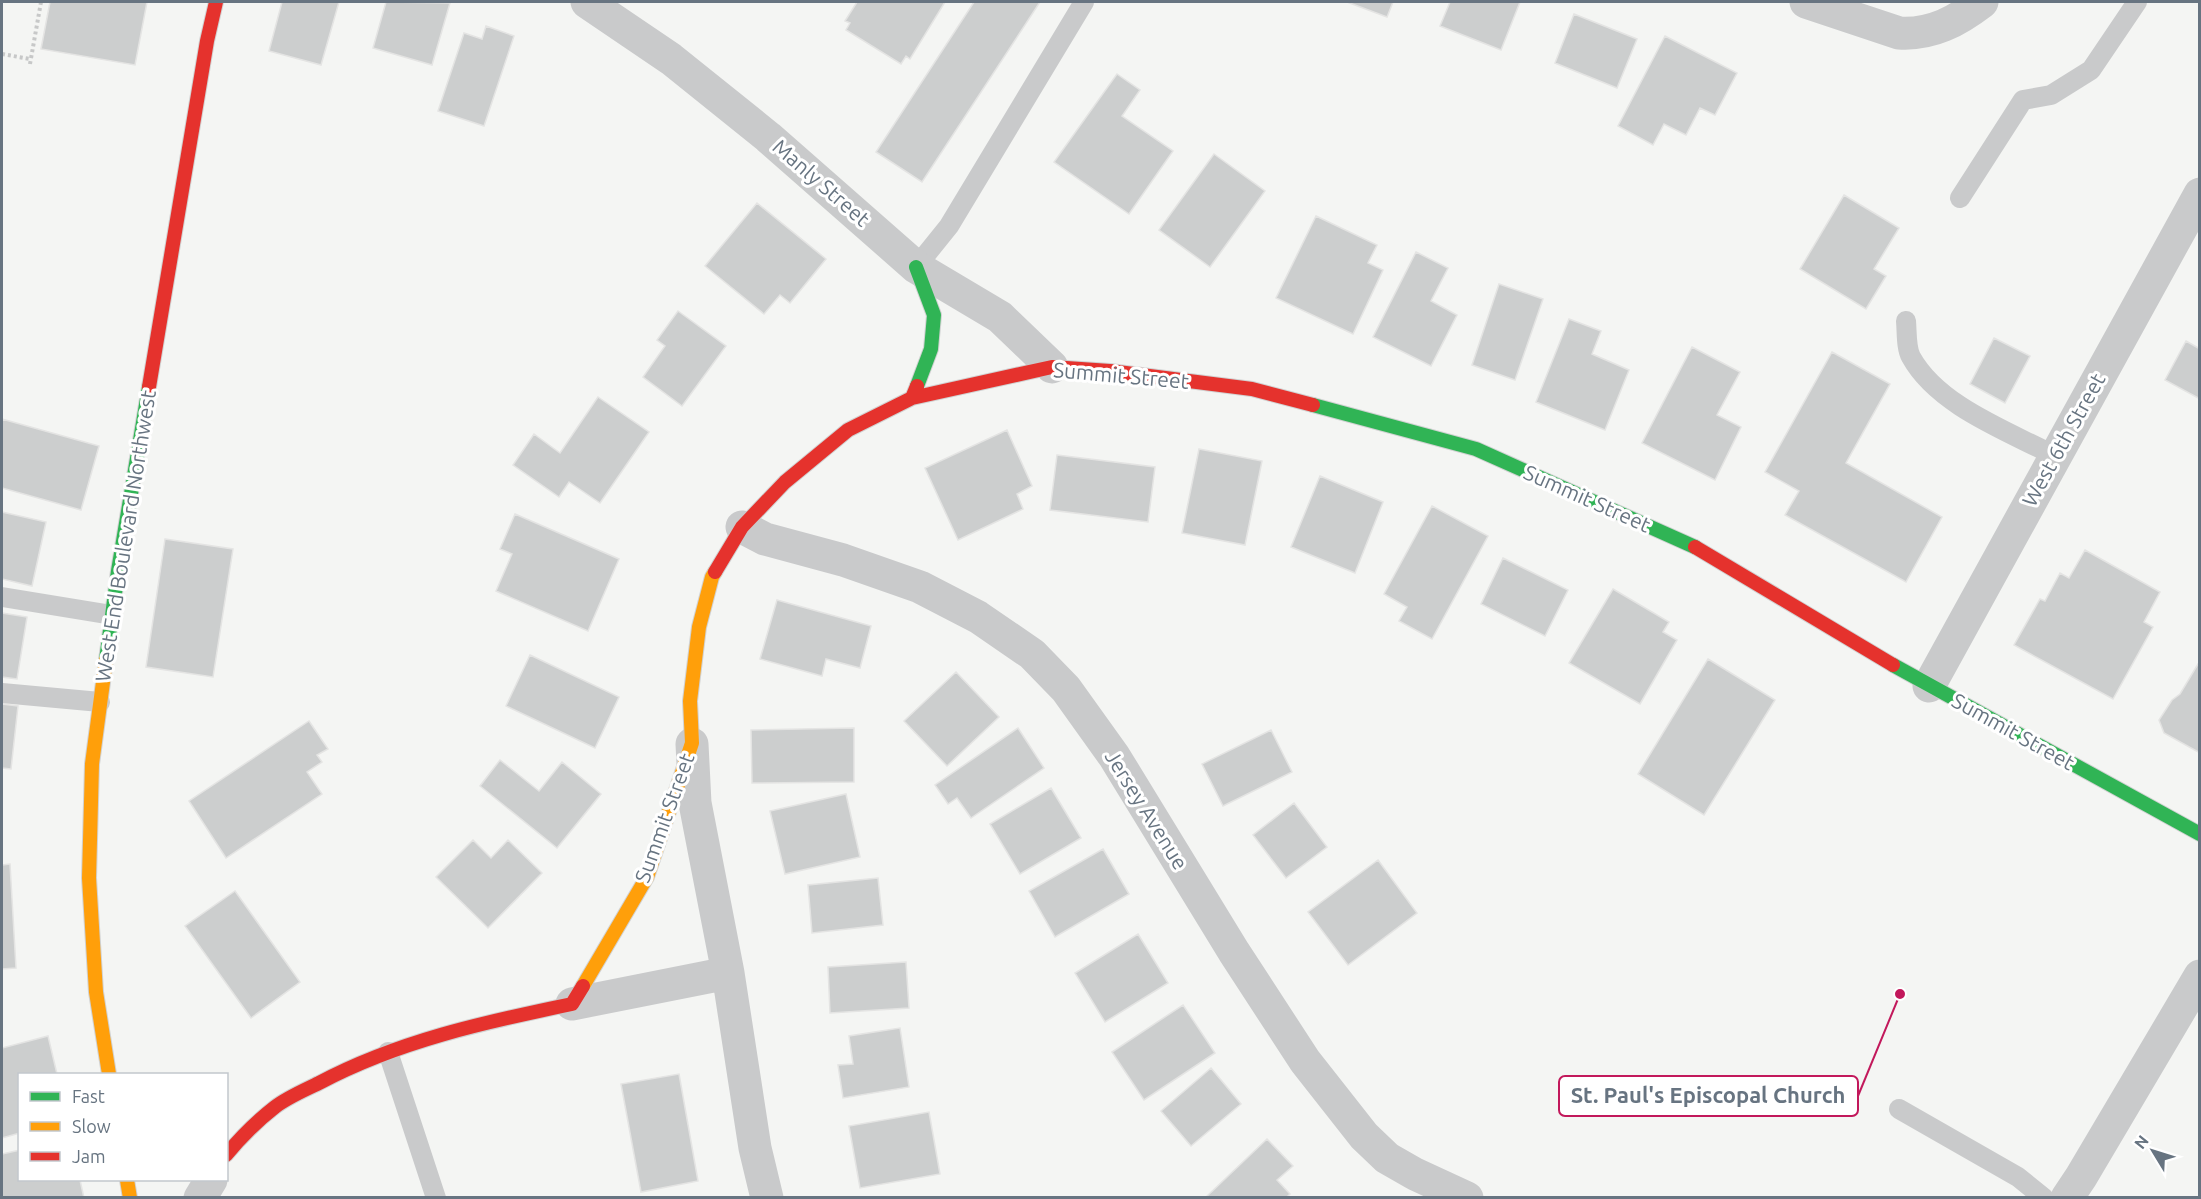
<svg xmlns="http://www.w3.org/2000/svg" width="2201" height="1199" font-family="Ubuntu,sans-serif">
	<style>
		.building { fill: #cccece; stroke: #e4e4e3; stroke-width: 1.5 }
		.lines { fill: none; stroke-linecap: round; stroke-linejoin: round }
		.fast-casing { stroke: #d1d2d2; stroke-width: 16 }
		.slow-casing { stroke: #d1d2d2; stroke-width: 16 }
		.jam-casing { stroke: #d1d2d2; stroke-width: 16 }
		.path { stroke: #c7c8c8; stroke-width: 4; stroke-dasharray: 3 3; stroke-linecap: butt }
		.lane { stroke: #c9cacb; stroke-width: 20 }
		.street { stroke: #c9cacb; stroke-width: 33 }
		.fast { stroke: #30b455; stroke-width: 14 }
		.slow { stroke: #ff9f0a; stroke-width: 14 }
		.jam { stroke: #e5322d; stroke-width: 14 }
		.labels { text-anchor: middle; stroke-width: 6; stroke-linejoin: round; paint-order: stroke }
		.street-label { font-size: 21px; fill: #677481; stroke: #fff }
		.leader { fill: none; stroke: #c2185b; stroke-width: 2 }
		.callout-dot { fill: #c2185b; stroke: #fff; stroke-width: 2 }
		.callout { fill: #fff; stroke: #c2185b; stroke-width: 2 }
		.callout-label { font-size: 22px; text-anchor: middle; font-weight: bold; fill: #677481 }
	</style>
	<rect width="100%" height="100%" fill="#f4f5f3"/>
	<path class="building" d="M50,2H147L135,65L41,49Z
		M282,2H339L321,65L269,51Z
		M386,2L450,3L432,65L373,48Z
		M857,2H945L910,59L906,56L901,64L846,30L850,23L845,21Z
		M974,2H1040L922,182L876,152Z
		M1347,2H1393L1387,17Z
		M1450,2H1520L1501,50L1440,26Z
		M1574,14L1637,39L1617,88L1555,63Z
		M486,26L514,36L484,126L438,111L464,33L482,39Z
		M1665,36L1737,73L1715,115L1700,108L1686,135L1664,124L1653,145L1618,126Z
		M1117,74L1140,90L1122,116L1173,151L1129,214L1054,162Z
		M1214,154L1265,191L1210,267L1159,230Z
		M1844,195L1899,228L1874,269L1886,276L1866,309L1800,269Z
		M757,203L826,259L790,303L780,295L764,314L705,266Z
		M1316,216L1377,245L1368,263L1383,270L1353,334L1276,298Z
		M1416,252L1448,268L1431,301L1457,315L1431,366L1373,337Z
		M1499,284L1543,299L1515,380L1472,365Z
		M678,311L726,346L682,406L643,377L665,346L657,340Z
		M1569,319L1601,331L1592,354L1629,370L1605,430L1536,402Z
		M1994,338L2030,356L2005,403L1970,384Z
		M2186,341L2200,349V399L2165,380Z
		M1692,347L1740,372L1717,415L1741,427L1715,480L1642,443Z
		M1832,352L1890,384L1846,463L1942,517L1906,582L1785,515L1799,491L1765,472Z
		M598,397L649,432L600,503L569,482L559,497L513,465L534,434L560,453Z
		M2,419L99,446L81,510L2,488Z
		M1007,430L1032,486L1017,494L1023,509L958,540L925,468Z
		M1199,449L1262,461L1245,545L1182,533Z
		M1057,455L1155,467L1148,522L1050,510Z
		M1320,476L1383,502L1355,573L1291,547Z
		M1432,506L1488,536L1432,639L1399,621L1407,607L1384,594Z
		M2,512L46,522L32,586L2,579Z
		M515,514L619,559L588,631L496,591L512,554L500,549Z
		M165,539L233,549L213,677L146,667Z
		M2085,550L2160,592L2144,622L2153,627L2113,699L2014,645L2040,599L2045,601L2060,573L2069,578Z
		M1503,558L1568,590L1545,636L1481,604Z
		M1613,589L1669,622L1663,632L1677,640L1640,704L1569,663Z
		M777,600L871,626L860,668L826,659L822,676L760,659Z
		M2,613L27,617L17,679L2,677Z
		M530,655L619,697L595,748L506,706Z
		M1708,659L1775,700L1704,815L1638,774Z
		M2198,664L2200,665V753L2164,733L2159,720L2172,700L2180,694Z
		M956,672L999,717L947,766L904,721Z
		M2,704L18,706L11,769L2,768Z
		M309,721L328,749L317,755L322,762L307,772L322,794L226,858L189,801Z
		M854,728V782L752,783L751,730Z
		M1018,728L1044,768L971,818L957,798L948,804L935,785Z
		M1271,730L1292,772L1223,806L1202,764Z
		M500,760L539,791L562,762L601,794L557,848L480,786Z
		M1051,788L1081,838L1020,874L990,824Z
		M846,794L860,857L785,874L770,811Z
		M1294,803L1327,847L1286,878L1253,835Z
		M473,840L491,858L508,840L542,873L488,928L436,877Z
		M1103,849L1129,894L1055,937L1029,891Z
		M1378,860L1417,913L1348,965L1308,912Z
		M10,864L16,968L2,969V865Z
		M878,878L883,925L812,933L808,885Z
		M235,891L300,982L251,1018L185,926Z
		M1138,934L1168,983L1105,1022L1075,973Z
		M906,962L909,1008L830,1013L828,967Z
		M1183,1005L1215,1053L1144,1100L1112,1052Z
		M900,1028L909,1087L843,1098L838,1065L853,1064L849,1036Z
		M48,1036L57,1074H20V1133L2,1138V1048Z
		M1211,1068L1241,1104L1191,1146L1161,1111Z
		M679,1074L698,1181L641,1192L621,1084Z
		M929,1112L940,1174L860,1188L849,1126Z
		M1267,1139L1293,1166L1277,1180L1290,1194L1286,1198H1205Z
		M20,1150V1180H80L84,1198H2V1154Z"/>
	<g class="lines">
		<g class="fast-casing">
			<path id="fast" d="M916,267L934,315L931,349L917,386
				M1313,405L1476,449L1695,547
				M106,660L118,571L149,387
				M1893,665L2200,834"/>
		</g>
		<g class="slow-casing">
			<path id="slow" d="M106,660L92,764L89,878L96,992L109,1074
				M583,986L647,877L692,743L690,701L699,627L712,577L715,572
				M127,1180L130,1198"/>
		</g>
		<g class="jam-casing">
			<path id="jam" d="M149,387L207,41L216,2
				M912,398L1052,367L1110,371L1252,389L1313,405
				M1695,547L1893,665
				M715,572L742,527L785,482L848,430L912,398L917,386
				M226,1155C241,1137 257,1121 275,1107C288,1097 305,1090 319,1083C398,1041 485,1022 572,1004L583,986"/>
		</g>
		<path class="path" d="M2,54L30,59
			M30,64L41,2"/>
		<path class="lane" d="M1960,198L2023,100L2051,95L2091,70L2137,2
			M916,267L949,226L1084,2
			M1906,321C1907,332 1906,348 1911,357C1938,406 2008,431 2055,456
			M2,597L112,615
			M2,693L100,702
			M388,1052L436,1198
			M1899,1109L2018,1177L2044,1198"/>
		<path class="street" d="M587,2L671,59L768,137L916,267L1000,317L1052,367
			M1806,2L1899,33C1932,35 1957,21 1982,2
			M742,527L765,539L843,560L920,587L978,617L1032,654L1066,689L1114,756L1234,952L1305,1061L1364,1136L1387,1158L1415,1174L1467,1198
			M1929,686L2200,194
			M692,744L695,803L728,973L755,1148L767,1198
			M572,1004L728,973
			M200,1198L211,1180
			M2067,1198L2081,1177L2200,976"/>
		<use href="#fast" class="fast"/>
		<use href="#slow" class="slow"/>
		<use href="#jam" class="jam"/>
	</g>
	<g class="labels">
		<g class="street-label">
			<text transform="translate(821 183) rotate(41)" y="7">Manly Street</text>
			<text transform="translate(1121 376) rotate(5)" y="7">Summit Street</text>
			<text transform="translate(2064 440) rotate(-61)" y="7">West 6th Street</text>
			<text transform="translate(1587 499) rotate(24)" y="7">Summit Street</text>
			<text transform="translate(126 536) rotate(-81)" y="7">West End Boulevard Northwest</text>
			<text transform="translate(2013 732) rotate(29)" y="7">Summit Street</text>
			<text transform="translate(1146 810) rotate(58)" y="7">Jersey Avenue</text>
			<text transform="translate(665 818) rotate(-70)" y="7">Summit Street</text>
		</g>
	</g>
	<path class="leader" d="M1900 994L1858 1096"/>
	<circle class="callout-dot" cx="1900" cy="994" r="6"/>
	<rect class="callout" x="1559" y="1076" width="299" height="40" rx="6"/>
	<g class="callout-label">
		<text x="1708" y="1103">St. Paul's Episcopal Church</text>
	</g>
	<rect width="2201" height="1199" fill="none" stroke="#677481" stroke-width="6"/>
	<rect x="18" y="1073" width="210" height="108" fill="#ffffff" stroke="#c2c7cd" stroke-width="1.5"/>
	<rect x="30" y="1092" width="30" height="9" fill="#30b455" stroke="#c2c7cd" stroke-width="1.5"/>
	<text x="72" y="1103" font-size="18" fill="#677481">Fast</text>
	<rect x="30" y="1122" width="30" height="9" fill="#ff9f0a" stroke="#c2c7cd" stroke-width="1.5"/>
	<text x="72" y="1133" font-size="18" fill="#677481">Slow</text>
	<rect x="30" y="1152" width="30" height="9" fill="#e5322d" stroke="#c2c7cd" stroke-width="1.5"/>
	<text x="72" y="1163" font-size="18" fill="#677481">Jam</text>
	<g transform="translate(2153 1151) rotate(308)" stroke="#ffffff" stroke-width="4.5" paint-order="stroke">
	<path d="M0-4.5L10 22L0 15L-10 22Z" fill="#677481"/>
	<text y="-9" font-size="16" font-weight="bold" text-anchor="middle" fill="#677481">N</text>
	</g>
</svg>
